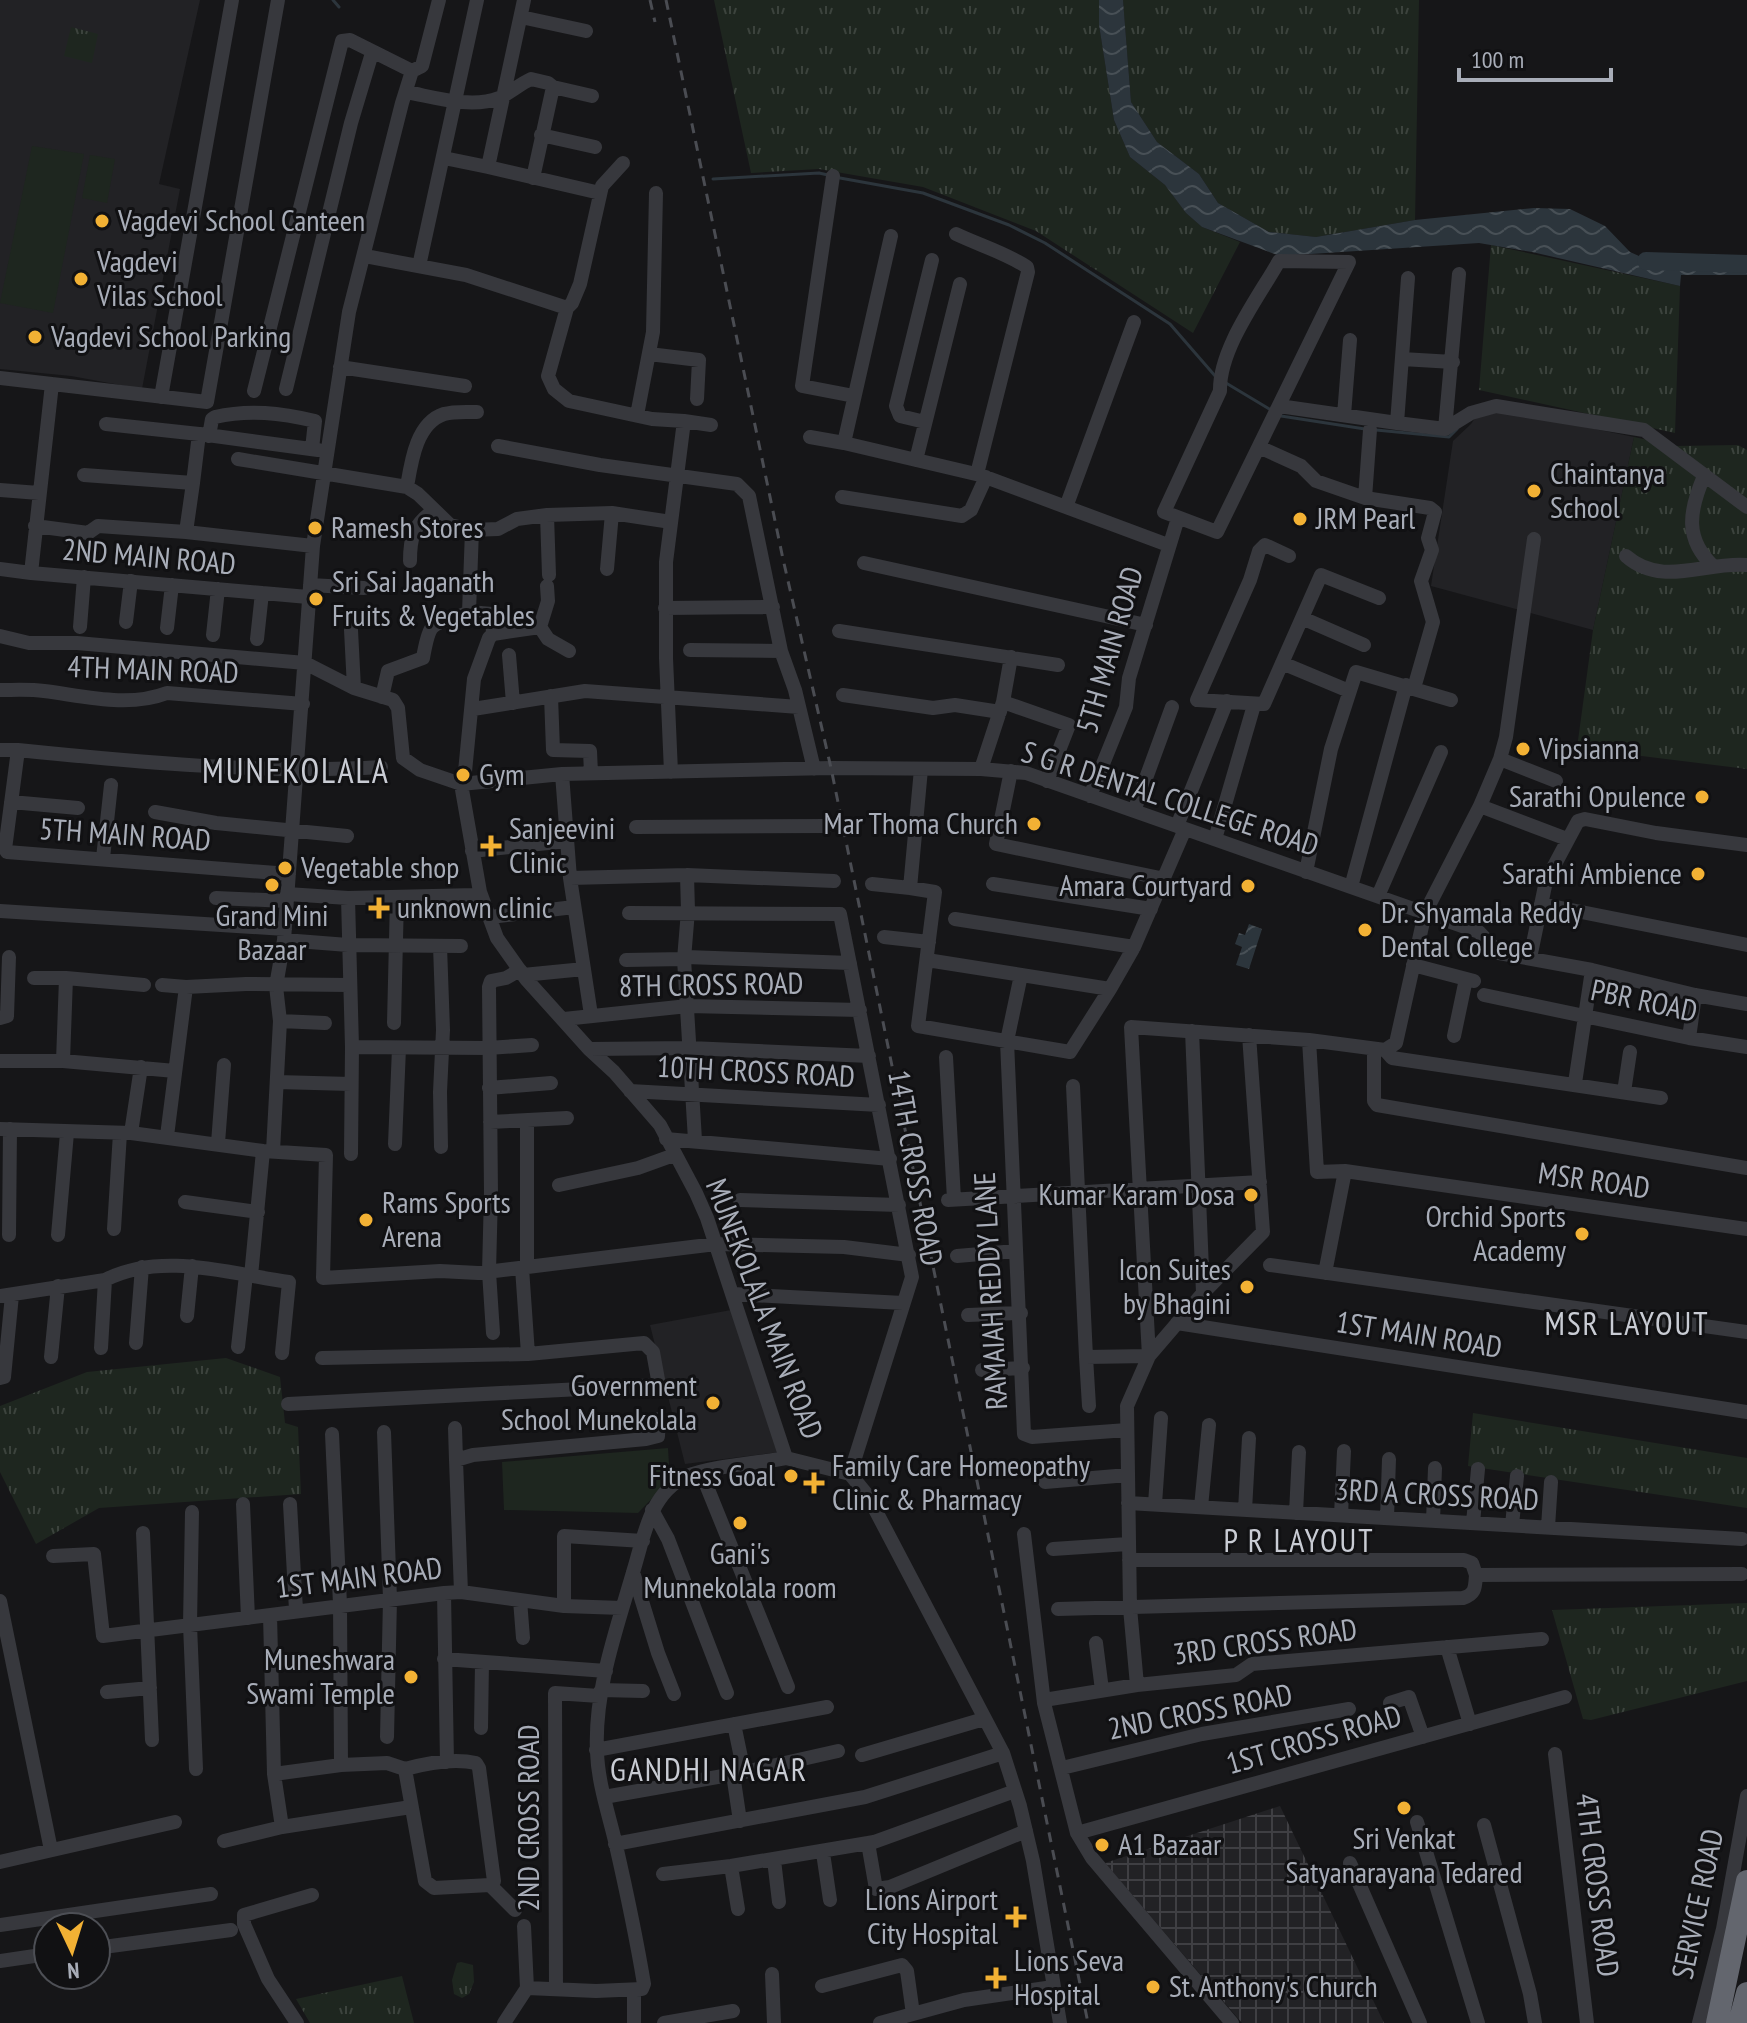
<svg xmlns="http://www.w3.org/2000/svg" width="1747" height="2023" font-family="'PT Sans Narrow',sans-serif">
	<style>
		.built { fill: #222225 }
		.industrial { fill: url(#industrial-grid) }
		.grass { fill: url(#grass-tufts) }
		.pitch { fill: #1e261f }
		.water { fill: url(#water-waves) }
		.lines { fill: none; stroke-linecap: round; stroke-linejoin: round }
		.stream { stroke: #2c353c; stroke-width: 3 }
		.river { stroke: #2c353c; stroke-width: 18 }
		.minor { stroke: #37383d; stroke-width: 14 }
		.highway { stroke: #63666e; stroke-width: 22 }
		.rail { stroke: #4a4c52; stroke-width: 3; stroke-dasharray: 10 8; stroke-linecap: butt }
		.poi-dot { fill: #f2b134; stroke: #111113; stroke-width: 3 }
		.labels { text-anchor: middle; stroke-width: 6; stroke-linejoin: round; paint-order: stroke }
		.poi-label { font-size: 30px; fill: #a8adb8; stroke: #111113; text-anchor: start }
		.street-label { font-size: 30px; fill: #a8adb8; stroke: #111113 }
		.neighbourhood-label { font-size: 32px; letter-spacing: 2px; fill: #c9ccd4; stroke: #111113 }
		.quarter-label { font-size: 34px; letter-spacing: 2px; fill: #c9ccd4; stroke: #111113 }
	</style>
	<defs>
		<pattern id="industrial-grid" width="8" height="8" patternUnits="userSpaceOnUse" patternTransform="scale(2)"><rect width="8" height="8" fill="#222225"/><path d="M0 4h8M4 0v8" fill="none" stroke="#3f3f43"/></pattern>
		<pattern id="grass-tufts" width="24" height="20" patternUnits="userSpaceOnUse" patternTransform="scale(2)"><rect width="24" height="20" fill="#1e261f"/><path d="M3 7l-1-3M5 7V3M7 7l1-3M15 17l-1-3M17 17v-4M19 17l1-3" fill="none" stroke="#3c433d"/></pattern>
		<pattern id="water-waves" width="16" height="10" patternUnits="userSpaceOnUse" patternTransform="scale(2)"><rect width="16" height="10" fill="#2c353c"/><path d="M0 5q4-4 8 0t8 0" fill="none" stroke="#485056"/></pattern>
	</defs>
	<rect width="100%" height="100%" fill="#161618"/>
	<path class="built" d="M0,0H200L159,184L180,189L142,389L71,376L0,369Z
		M1483,406L1634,437L1593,630L1431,586L1453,441L1471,424Z
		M731,1310L779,1452L685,1464L650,1325Z"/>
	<path class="industrial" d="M1280,1806L1384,2023H1242L1105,1863Z"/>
	<path class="grass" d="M714,0H1099V25L1114,120L1130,157L1165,185L1186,213L1202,227L1240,242L1193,333L1036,231L923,187L819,169L751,173Z
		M1123,0H1419L1415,220L1316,237L1269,232L1218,203L1199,174L1157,142L1131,102Z
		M71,27L98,34L92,63L64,56Z
		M1491,245L1680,286L1675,433L1479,390Z
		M1634,437L1675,446L1738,445L1747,450V769L1577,748L1593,630Z
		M226,1358L280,1377L285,1423L298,1427L301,1494L99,1508L36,1544L0,1472V1406L87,1372Z
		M1473,1413L1747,1458V1508L1468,1466Z
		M1747,1603V1681L1591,1720L1583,1719L1552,1610Z
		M461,1962L473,1965L474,1982L469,1994L462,1998L454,1994L452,1980L457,1963Z
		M402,1976L414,2023H310L296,1999Z"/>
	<path class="pitch" d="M32,146L84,154L53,313L0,303Z
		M90,155L115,159L107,203L82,198Z
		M668,1448L670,1480L638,1513L504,1510L502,1462Z"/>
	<path class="water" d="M1099,0H1123L1131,102L1157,142L1199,174L1218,203L1269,232L1316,237L1415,220L1534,208L1570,209L1605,226L1630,252L1648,260L1697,264L1747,262V275H1681L1680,286L1532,252L1479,243L1280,256L1202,227L1186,213L1165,185L1130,157L1114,120L1099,25Z
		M1249,924L1262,929L1249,969L1236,965L1242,947L1235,944L1239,933L1245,935Z"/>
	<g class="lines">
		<path class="stream" d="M333,0L339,7
			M840,178L923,193L1009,225L1045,243L1170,324L1216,377
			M713,179L819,173L828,175
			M1226,383L1271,410
			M1281,416L1365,429
			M1376,430L1449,437L1457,429"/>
		<path class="river" d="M1646,261L1747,264"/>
		<path class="minor" d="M521,17L586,31
			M406,92C434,97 471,109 499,98C510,93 520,84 531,79L548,83L553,87
			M541,135L595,147
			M444,158L488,167L524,0
			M488,167L600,193
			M833,176L802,386L854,396
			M533,178L553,87L592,96
			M956,234C979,245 1006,253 1027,267L1028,272L977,474
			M891,236L844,443L980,475L1168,545
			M365,256L466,275L567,308L548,376L554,389L569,401L652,419L684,421L666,562V658L671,772
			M1279,261L1349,262L1217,532L1164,512L1220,391C1219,349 1258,298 1279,261Z
			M419,266L477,0
			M567,308L572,303L580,284L602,186L623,163
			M649,354L699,360L697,399
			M1402,359L1453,362
			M340,367L465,386
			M0,378L207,402L278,0
			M52,384L31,573L308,597
			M286,389L351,123L372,53
			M254,391L342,41L350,40L412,71
			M161,397L232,0
			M1279,406L1397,423L1408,278
			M637,415L653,332L656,193
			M1344,415L1350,340
			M684,421L711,425
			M925,422L900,416L896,406L932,260
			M1397,423L1445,429L1459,274
			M106,424L199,434L193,483
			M1445,429L1471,413L1496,406L1644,430L1747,507
			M1370,430L1365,498L1430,508L1435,512L1428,538L1432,550L1421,581L1433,622L1414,688
			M200,434L318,450
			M209,436L212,419L215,417C249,409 281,413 315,421L312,449
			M810,437L844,443
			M498,446L600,465L737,484L749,496L781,651L795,690L814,769
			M1259,447L1301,466L1316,481L1365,498
			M238,459L407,487L418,494L450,525L472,530L498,529L517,519L547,515
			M916,460L960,284
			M84,475L193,483L186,532
			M1704,476C1689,511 1684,539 1714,567
			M407,487C411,463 416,423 444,414C454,411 467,412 477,412
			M0,490L39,493
			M842,497L962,516L971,510L986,477
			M1066,507L1134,322
			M35,526L88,533L98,526L186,532L313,546
			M1289,556L1265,545L1259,551L1250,580L1197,700L1264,704L1321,575L1379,598
			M1626,556C1662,588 1706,561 1747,565
			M410,561C410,538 413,525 433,511
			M864,563L1146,625
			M0,569L31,573
			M607,569L612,513
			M549,575L547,515L612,513L671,522
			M310,585L364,588
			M665,608L773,607
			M469,612L492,614L493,634
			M1302,618L1364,645
			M126,622L131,581
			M80,627L84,577
			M540,627L548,639L569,651
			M167,628L172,585
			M351,630L354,688
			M839,631L1058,665
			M213,635L218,589
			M0,636L29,643H77L305,663L354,688L393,700L398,708L403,758L420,770L461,784
			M257,639L262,593
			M690,650L781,651
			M509,655L513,703
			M1282,663L1349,691
			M0,690C14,690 30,689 44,691C84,696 128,708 167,693L303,704
			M843,695L933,708L955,705L1000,712
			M551,696L553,750L590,751L591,773
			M382,697L388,671L423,658C431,613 433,629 469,612L472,530
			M1003,702L1069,725L1047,781
			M473,709L585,691L799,707
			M0,750H18
			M1500,759L1556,781
			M921,769L910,888L935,892L918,1026L1070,1052L1110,989L927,960
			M981,769L1003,702L1011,657
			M1011,771L996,844L1165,879
			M562,774L570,878L591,1015
			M464,782L474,679L489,638L493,634L540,627L548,601L547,586
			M1090,796L1126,707L1129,678L1178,518
			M11,802L78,808
			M1480,806L1567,839
			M1134,811L1172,707
			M155,812L216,823L347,836
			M1177,826L1227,701
			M636,827L827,826
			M1215,839L1254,705
			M472,851L567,841
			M103,858L111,785
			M1306,872L1331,749L1356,672L1451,700
			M289,874L7,852L5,849L18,750C135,762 264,774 381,767
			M687,875L688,911L684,959L695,1140
			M570,878L687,875L834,881
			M872,884L910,888
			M993,884L1151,909
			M1351,887L1406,685
			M287,894L348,898L475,895L480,892
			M1378,896L1441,752
			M216,898L287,901
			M348,898L352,1047
			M1541,904L1747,945
			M0,911L285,929
			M629,913L840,914L912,1277L850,1474
			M490,917L574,907
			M955,919L1134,947
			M884,937L929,942
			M284,940L348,945L461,946
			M440,946L443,1030L440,1092L441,1147
			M686,957L850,963
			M1530,958L1546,881L1578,821L1585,819L1656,833L1747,845
			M626,960L684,959
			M1413,965L1474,981
			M523,975L584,969
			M1021,975L1007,1041L1024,1434L1032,1437L1127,1430
			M34,978H66
			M144,985L66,978L63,1061L175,1071
			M162,985L186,987
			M1110,989L1134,947L1185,829
			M1484,995L1689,1038L1747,1047
			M0,1018L7,1016L9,957
			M564,1019L688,1006L860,1010
			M280,1021L325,1023
			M394,1023L397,898
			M1192,1031L1203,1293
			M1454,1036L1466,979
			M1689,1038L1695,995
			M1309,1040L1317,1172L1345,1171L1747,1229
			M589,1049L690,1048L869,1056
			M1374,1049V1101L1377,1105L1747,1168
			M1385,1050L1392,1058L1661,1098
			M946,1057L954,1199
			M0,1061H63
			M277,1082L351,1084
			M1575,1083L1592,970
			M1073,1086L1086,1357L1149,1356L1131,1027L1309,1040L1385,1050L1396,1043L1425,913L1480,806L1500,759L1506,737L1534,539
			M489,1088L551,1083
			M630,1091L879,1105
			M1624,1092L1630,1052
			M490,1122L567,1118
			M527,1126V1267
			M0,1129L131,1133L263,1151L326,1155L323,1278L440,1271L478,1273L716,1244L844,1247L909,1255
			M131,1133L141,1067
			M167,1136L186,987L246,984L349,985
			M666,1139L890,1159
			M218,1143L224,1065
			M395,1144L399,1048
			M273,1151L280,1021L276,986L284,940L313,546L349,312L402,103L412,71L422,66L439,0
			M351,1154L352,1047L488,1048L532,1045
			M559,1185L638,1168L674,1155
			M740,1200L899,1205
			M948,1200L1260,1182
			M185,1202L258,1212
			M114,1229L120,1133
			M9,1235L10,1129
			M58,1235L67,1133
			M957,1256L1016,1251
			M1270,1265L1747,1332
			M522,1268L528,1354
			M1325,1273L1345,1171
			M251,1276L263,1151
			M733,1294L903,1303
			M0,1296L105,1280C162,1251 230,1274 289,1282L282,1353
			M968,1315L1021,1313
			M187,1316L192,1266
			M1177,1323L1747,1412
			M493,1333L489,1272L491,1193L489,987L491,981L506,978L520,970
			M136,1343L142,1267
			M238,1347L246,1275
			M101,1348L105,1280
			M51,1357L58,1286
			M1086,1357L1089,1406
			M982,1370L1023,1368
			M0,1378L4,1377L12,1295
			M288,1404L659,1385L653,1352L644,1343L528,1354L322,1358
			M455,1428L456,1460
			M384,1432L390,1599L387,1737
			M701,1472L788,1687
			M1045,1482L1128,1475
			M1128,1503L1742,1539
			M243,1504L248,1618
			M290,1504L296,1610
			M1155,1504L1161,1418
			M1201,1507L1209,1425
			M652,1510L668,1539L727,1693
			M1245,1510L1249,1438
			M192,1512L190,1625L196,1769
			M1296,1513L1299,1452
			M1341,1515L1344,1451
			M1387,1518L1389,1459
			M1433,1521L1435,1468
			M1473,1523L1478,1469
			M1512,1525L1517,1476
			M1548,1527L1551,1482
			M143,1533L152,1740
			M1024,1534L1044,1703L1077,1833L1092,1858L1232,2023
			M1053,1549L1128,1544
			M53,1556L94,1554L103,1636L444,1593L461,1592L564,1606L622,1608
			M1129,1560H1464L1472,1563L1476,1575
			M633,1572L658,1653L674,1694
			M461,1592L456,1460L473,1455L646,1439L658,1436L659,1419
			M444,1593L447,1762
			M520,1600L523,1638
			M0,1601L51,1850
			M564,1606V1536L643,1541
			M1058,1609L1463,1598C1476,1594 1475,1587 1476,1575L1742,1574
			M270,1615L274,1774L282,1827L411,1807
			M1096,1643L1102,1690
			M1447,1647L1470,1724
			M444,1659L606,1671
			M1137,1685L1130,1608L1127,1406L1149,1356L1203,1293L1263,1232L1249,1035
			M601,1690L643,1691
			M107,1692L150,1688
			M1044,1700L1137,1685L1236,1675L1252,1664L1542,1639
			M1390,1703L1409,1697L1423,1737
			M734,1724L744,1772
			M481,1728L482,1662
			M596,1750L827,1707
			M1555,1754L1587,2023
			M862,1755L984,1719
			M341,1765L387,1763L405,1769L425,1881L434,1888L490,1885L494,1881L479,1768L476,1763C454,1758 427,1763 405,1769
			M1062,1768L1202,1734L1349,1709
			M274,1774L341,1765L340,1604L332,1434
			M733,1774L740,1821
			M604,1797L740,1773L838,1751
			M1417,1822L1478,2023
			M1484,1825L1530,1994L1535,2023
			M1077,1833L1565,1697
			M224,1841L282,1827
			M868,1843L876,1889L890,1887L1026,1831
			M615,1844L865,1797L1003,1753
			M823,1853L830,1900
			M774,1860L779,1902
			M0,1862L175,1822
			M1350,1863L1420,2023
			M731,1866L738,1909
			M663,1874L731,1866L874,1842L1015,1791
			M490,1885L515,1910
			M0,1925L211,1894
			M524,1926L527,1988
			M96,1948L231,1930
			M0,1961L48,1954
			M772,1974L774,2023
			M822,1986L902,1965L907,1971L913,2014
			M556,1988L555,1693L599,1696
			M297,2023L268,1979L244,1924V1915L312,1895
			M504,2023L527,1988L596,1991L642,1989L644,1984C636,1936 626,1889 615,1841C608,1812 598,1782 597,1752C594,1690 617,1628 634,1569C644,1536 650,1494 685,1477C710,1466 759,1463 786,1458
			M634,2023V1991
			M664,2023L733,2011
			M880,2023L964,2000L1053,1987
			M1060,2023L1033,1861L1020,1806L1003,1753L868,1496L850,1474L786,1458L707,1218L696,1193L660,1125L614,1072L589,1049L526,979L497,938L480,892L461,784L562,774L831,768L981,769L1026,773L1479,932L1499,953L1592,970L1695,995L1747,1004
			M1699,2023L1723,1929L1747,1796"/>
		<path class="highway" d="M1717,2023L1747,1881
			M1739,2023L1747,1993"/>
		<path class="rail" d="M650,0L655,22
			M666,0L783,559L831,768L1088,2023"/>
	</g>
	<g class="poi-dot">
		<circle cx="102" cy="221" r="8"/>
		<circle cx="81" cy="279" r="8"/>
		<circle cx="35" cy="337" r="8"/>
		<circle cx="1534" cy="491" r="8"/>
		<circle cx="1300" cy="519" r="8"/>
		<circle cx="315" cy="528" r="8"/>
		<circle cx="316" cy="599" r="8"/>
		<circle cx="1523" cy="749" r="8"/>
		<circle cx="463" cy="775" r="8"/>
		<circle cx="1702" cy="797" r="8"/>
		<circle cx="1034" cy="824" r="8"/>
		<path d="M487 834h8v8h8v8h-8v8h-8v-8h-8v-8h8z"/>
		<circle cx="285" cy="868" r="8"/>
		<circle cx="1698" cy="874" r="8"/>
		<circle cx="272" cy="885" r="8"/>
		<circle cx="1248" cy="886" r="8"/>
		<path d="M375 896h8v8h8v8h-8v8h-8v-8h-8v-8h8z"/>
		<circle cx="1365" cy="930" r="8"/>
		<circle cx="1251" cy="1195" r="8"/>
		<circle cx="366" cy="1220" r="8"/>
		<circle cx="1582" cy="1234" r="8"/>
		<circle cx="1247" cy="1287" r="8"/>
		<circle cx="713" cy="1403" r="8"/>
		<circle cx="791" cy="1476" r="8"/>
		<path d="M810 1471h8v8h8v8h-8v8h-8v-8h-8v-8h8z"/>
		<circle cx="740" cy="1523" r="8"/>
		<circle cx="411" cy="1677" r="8"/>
		<circle cx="1404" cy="1808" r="8"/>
		<circle cx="1102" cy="1845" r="8"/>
		<path d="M1012 1905h8v8h8v8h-8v8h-8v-8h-8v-8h8z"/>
		<path d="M992 1966h8v8h8v8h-8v8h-8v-8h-8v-8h8z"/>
		<circle cx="1153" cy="1987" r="8"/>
	</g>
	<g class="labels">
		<g class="poi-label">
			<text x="118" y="231">Vagdevi School Canteen</text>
			<text x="97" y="272">Vagdevi<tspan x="97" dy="34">Vilas School</tspan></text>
			<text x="51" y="347">Vagdevi School Parking</text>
			<text x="1550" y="484">Chaintanya<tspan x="1550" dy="34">School</tspan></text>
			<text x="1316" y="529">JRM Pearl</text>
			<text x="331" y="538">Ramesh Stores</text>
			<text x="332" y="592">Sri Sai Jaganath<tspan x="332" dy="34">Fruits &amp; Vegetables</tspan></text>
			<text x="1539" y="759">Vipsianna</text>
			<text x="479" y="785">Gym</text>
			<text x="1686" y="807" text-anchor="end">Sarathi Opulence</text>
			<text x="1018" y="834" text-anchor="end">Mar Thoma Church</text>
			<text x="509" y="839">Sanjeevini<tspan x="509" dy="34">Clinic</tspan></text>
			<text x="301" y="878">Vegetable shop</text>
			<text x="1682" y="884" text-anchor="end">Sarathi Ambience</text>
			<text x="1232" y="896" text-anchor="end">Amara Courtyard</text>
			<text x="397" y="918">unknown clinic</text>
			<text x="1381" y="923">Dr. Shyamala Reddy<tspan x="1381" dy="34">Dental College</tspan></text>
			<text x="272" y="926" text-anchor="middle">Grand Mini<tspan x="272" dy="34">Bazaar</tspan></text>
			<text x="1235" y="1205" text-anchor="end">Kumar Karam Dosa</text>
			<text x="382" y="1213">Rams Sports<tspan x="382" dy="34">Arena</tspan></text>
			<text x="1566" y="1227" text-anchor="end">Orchid Sports<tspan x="1566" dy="34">Academy</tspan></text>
			<text x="1231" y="1280" text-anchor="end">Icon Suites<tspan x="1231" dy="34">by Bhagini</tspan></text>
			<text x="697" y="1396" text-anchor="end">Government<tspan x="697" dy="34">School Munekolala</tspan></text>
			<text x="832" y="1476">Family Care Homeopathy<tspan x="832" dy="34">Clinic &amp; Pharmacy</tspan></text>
			<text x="775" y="1486" text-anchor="end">Fitness Goal</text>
			<text x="740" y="1564" text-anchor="middle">Gani's<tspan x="740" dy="34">Munnekolala room</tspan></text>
			<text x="395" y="1670" text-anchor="end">Muneshwara<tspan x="395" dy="34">Swami Temple</tspan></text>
			<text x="1404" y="1849" text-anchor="middle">Sri Venkat<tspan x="1404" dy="34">Satyanarayana Tedared</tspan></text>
			<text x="1118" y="1855">A1 Bazaar</text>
			<text x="998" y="1910" text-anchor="end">Lions Airport<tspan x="998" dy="34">City Hospital</tspan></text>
			<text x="1014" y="1971">Lions Seva<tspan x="1014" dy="34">Hospital</tspan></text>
			<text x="1169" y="1997">St. Anthony's Church</text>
		</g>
		<g class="street-label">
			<text transform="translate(149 557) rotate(5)" y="10">2ND MAIN ROAD</text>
			<text transform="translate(1110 650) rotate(-74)" y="10">5TH MAIN ROAD</text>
			<text transform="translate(153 670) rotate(2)" y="10">4TH MAIN ROAD</text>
			<text transform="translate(1170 799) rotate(18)" y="10">S G R DENTAL COLLEGE ROAD</text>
			<text transform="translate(125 835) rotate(4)" y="10">5TH MAIN ROAD</text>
			<text transform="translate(711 985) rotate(-1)" y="10">8TH CROSS ROAD</text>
			<text transform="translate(1644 1001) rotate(12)" y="10">PBR ROAD</text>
			<text transform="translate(756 1072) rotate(3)" y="10">10TH CROSS ROAD</text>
			<text transform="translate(915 1168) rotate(80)" y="10">14TH CROSS ROAD</text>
			<text transform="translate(1594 1181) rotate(8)" y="10">MSR ROAD</text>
			<text transform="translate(991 1291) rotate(-93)" y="10">RAMAIAH REDDY LANE</text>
			<text transform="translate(764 1309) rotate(69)" y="10">MUNEKOLALA MAIN ROAD</text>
			<text transform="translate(1419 1335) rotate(9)" y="10">1ST MAIN ROAD</text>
			<text transform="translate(1437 1495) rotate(3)" y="10">3RD A CROSS ROAD</text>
			<text transform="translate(359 1578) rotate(-7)" y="10">1ST MAIN ROAD</text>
			<text transform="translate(1265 1642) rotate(-8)" y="10">3RD CROSS ROAD</text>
			<text transform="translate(1200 1712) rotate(-11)" y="10">2ND CROSS ROAD</text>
			<text transform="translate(1314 1740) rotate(-16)" y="10">1ST CROSS ROAD</text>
			<text transform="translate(529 1818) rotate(-90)" y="10">2ND CROSS ROAD</text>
			<text transform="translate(1597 1885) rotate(83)" y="10">4TH CROSS ROAD</text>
			<text transform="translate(1698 1904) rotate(-78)" y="10">SERVICE ROAD</text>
		</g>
		<g class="neighbourhood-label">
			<text x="1627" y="1335">MSR LAYOUT</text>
			<text x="1299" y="1552">P R LAYOUT</text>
			<text x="709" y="1781">GANDHI NAGAR</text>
		</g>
		<g class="quarter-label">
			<text x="296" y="783">MUNEKOLALA</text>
		</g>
	</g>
	<g transform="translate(72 1951) rotate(176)"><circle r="38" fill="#111113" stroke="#4d4f55" stroke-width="2"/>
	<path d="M0-6L14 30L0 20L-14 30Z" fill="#f2b134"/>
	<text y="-12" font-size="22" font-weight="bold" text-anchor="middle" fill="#a8adb8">N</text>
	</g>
	<path d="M1459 68v12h152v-12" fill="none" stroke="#a8adb8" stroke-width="4"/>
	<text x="1471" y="68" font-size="24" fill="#a8adb8" stroke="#111113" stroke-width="6" paint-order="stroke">100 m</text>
</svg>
